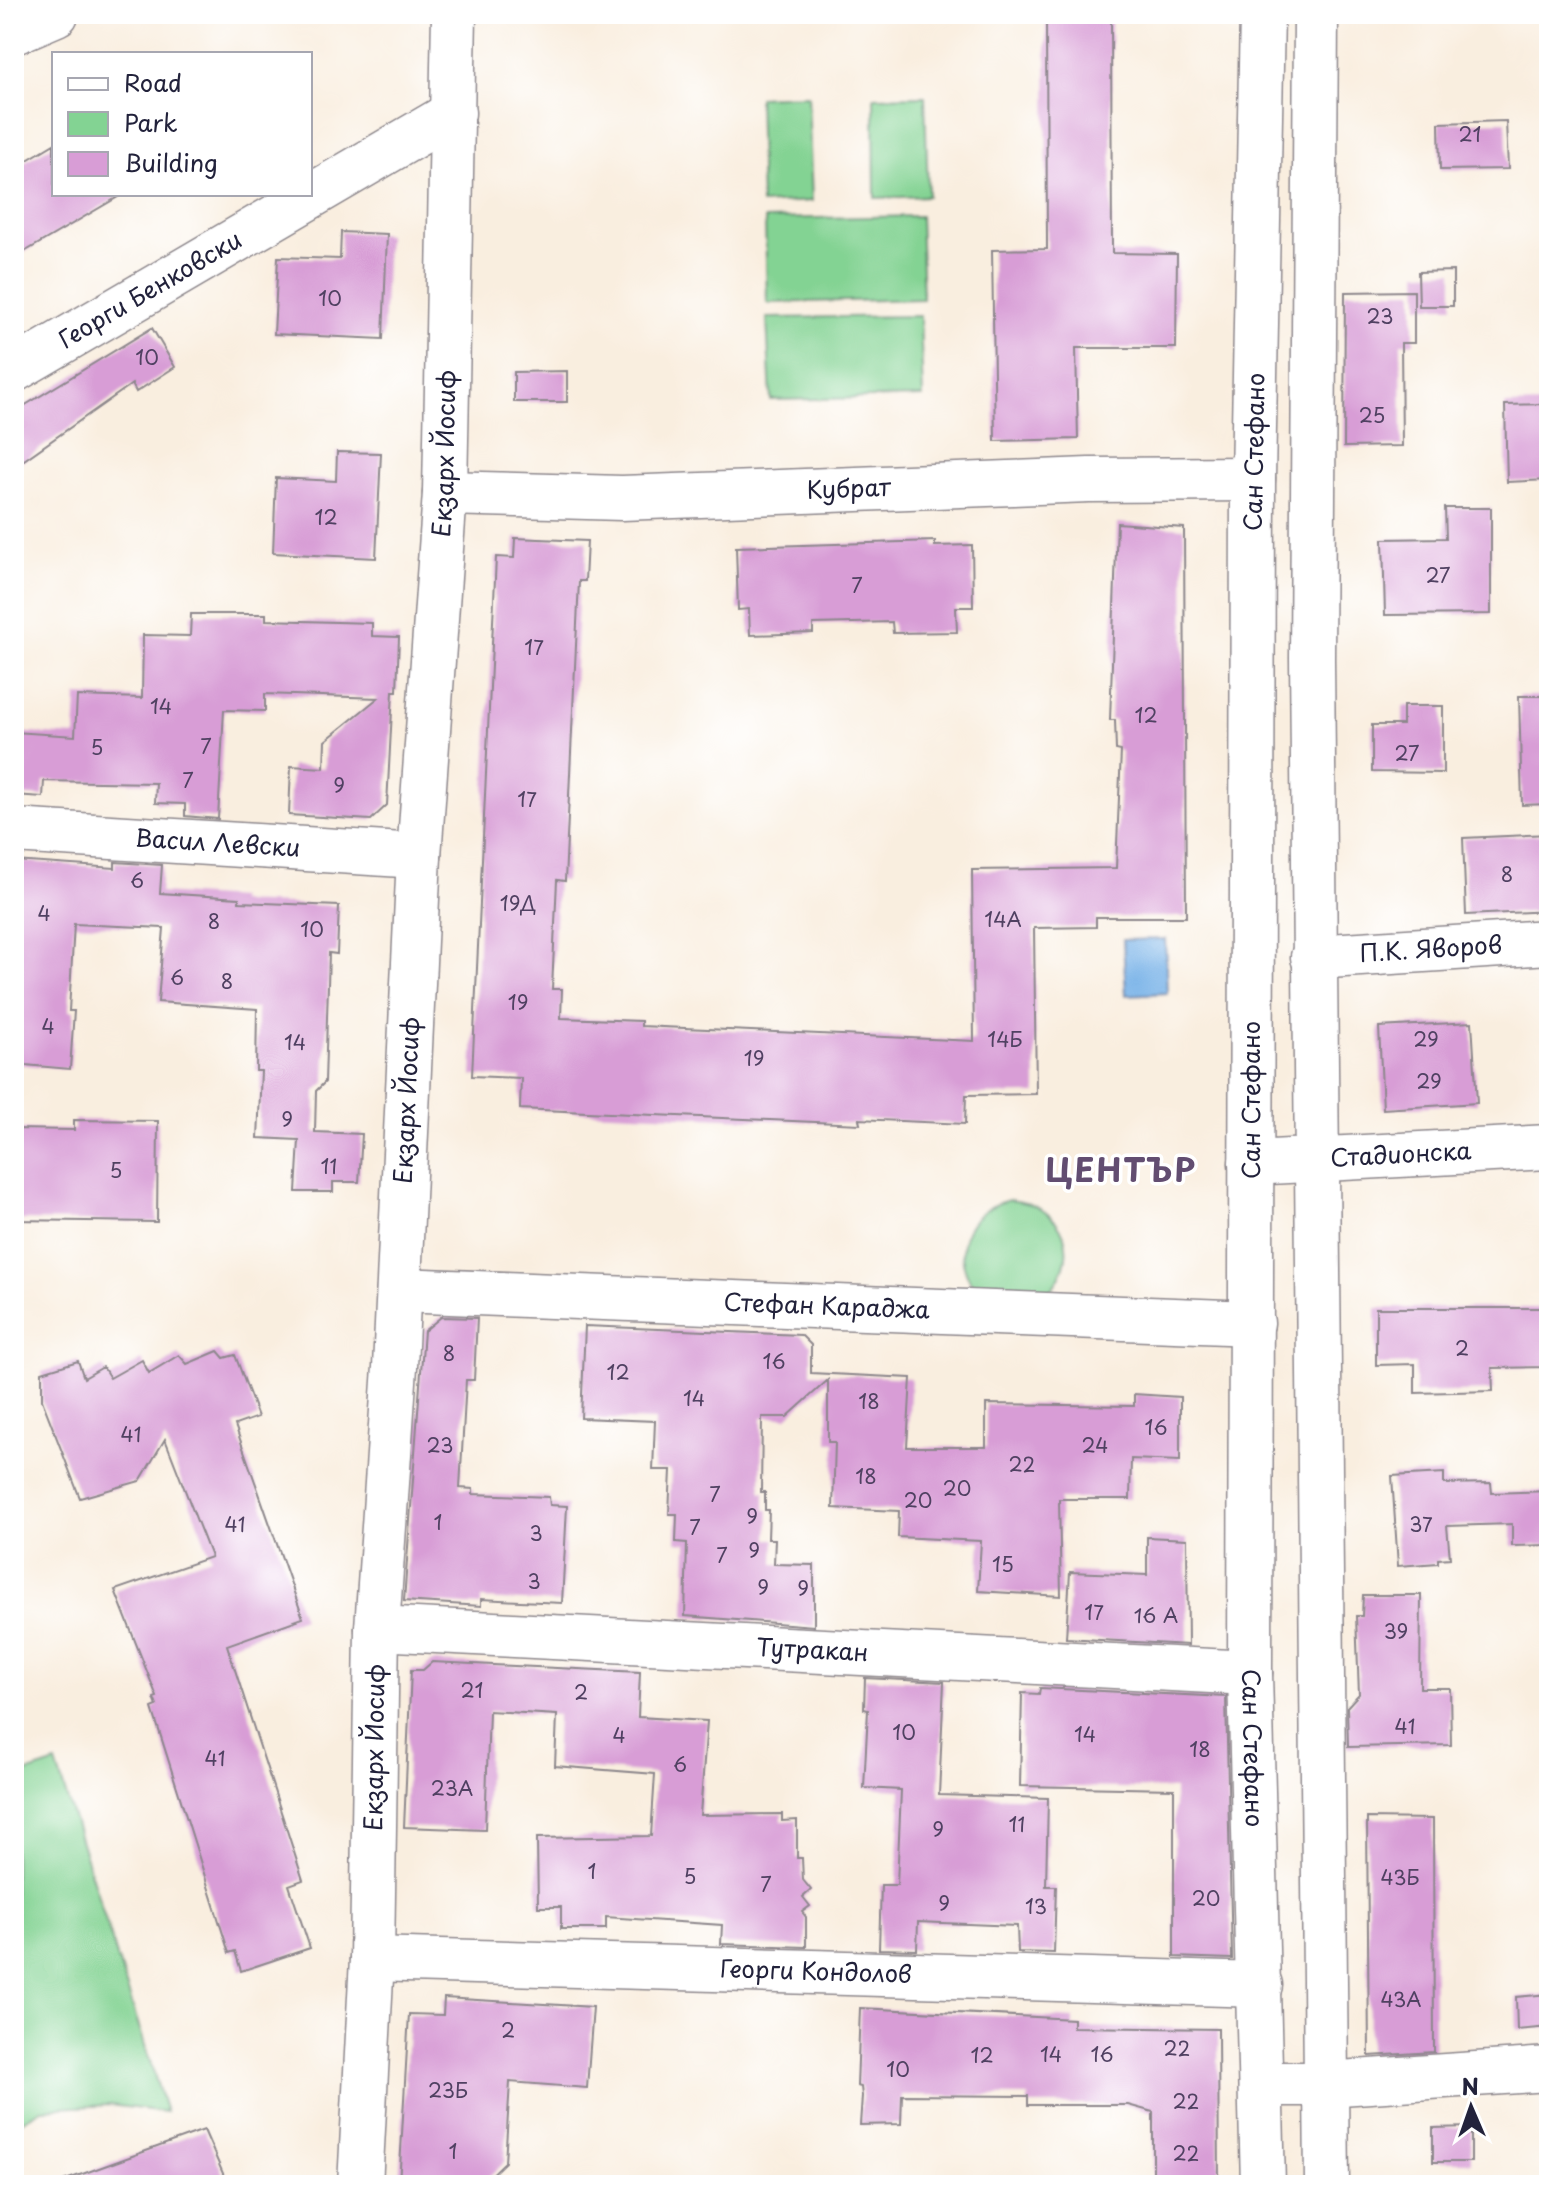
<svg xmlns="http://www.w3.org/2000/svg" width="1563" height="2199" font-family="'Playpen Sans',sans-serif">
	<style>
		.green { fill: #83d393; stroke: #527a67; stroke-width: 2 }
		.water { fill: #75b0e7; stroke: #4c6991; stroke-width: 2 }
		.building { fill: #d89dd6 }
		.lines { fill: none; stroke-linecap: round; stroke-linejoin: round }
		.minor-casing { stroke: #8e888d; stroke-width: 47 }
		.secondary-casing { stroke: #8e888d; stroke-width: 47 }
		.minor { stroke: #fff; stroke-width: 44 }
		.secondary { stroke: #fff; stroke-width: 44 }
		.labels { text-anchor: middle; stroke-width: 7; stroke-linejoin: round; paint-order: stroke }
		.number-label { font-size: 20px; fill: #504162 }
		.street-label { font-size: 24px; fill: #22223b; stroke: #fff }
		.district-label { font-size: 32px; font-weight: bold; letter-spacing: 2px; fill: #624d71; stroke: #fff }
	</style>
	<rect width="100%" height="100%" fill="#fff"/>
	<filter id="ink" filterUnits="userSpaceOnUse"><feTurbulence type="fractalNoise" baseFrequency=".0125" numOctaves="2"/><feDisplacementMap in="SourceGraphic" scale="16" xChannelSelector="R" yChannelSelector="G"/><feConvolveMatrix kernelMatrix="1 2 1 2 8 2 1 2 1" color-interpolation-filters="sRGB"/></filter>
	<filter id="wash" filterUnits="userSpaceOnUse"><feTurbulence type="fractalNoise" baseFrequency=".006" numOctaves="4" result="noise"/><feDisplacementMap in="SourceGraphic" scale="32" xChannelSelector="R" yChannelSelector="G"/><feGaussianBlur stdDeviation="1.8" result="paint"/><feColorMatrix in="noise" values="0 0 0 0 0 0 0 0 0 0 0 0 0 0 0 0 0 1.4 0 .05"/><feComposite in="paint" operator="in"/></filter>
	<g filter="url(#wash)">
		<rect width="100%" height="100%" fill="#f9eedf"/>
		<path class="green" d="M808,95L812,201L761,204L758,97Z
			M925,96L928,196L875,198L874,97Z
			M920,216L923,299L767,303L765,219Z
			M920,316L923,397L771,400L767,318Z
			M1009,1200C1067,1205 1086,1258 1043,1298L978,1293C948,1255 962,1212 1009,1200Z
			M56,1763L166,2112L109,2105L42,2109L14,2125V1777Z"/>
		<path class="water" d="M1165,939L1167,993L1126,995L1123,940Z"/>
		<g id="blocks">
			<path class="building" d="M1046,14H1111L1112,253L1177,254L1176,348H1076L1078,439L995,441L992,250L1047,249Z
				M1506,121L1508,169L1440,170L1439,123Z
				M54,144V194H123L14,258V168Z
				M341,232L387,234L383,339L274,334L278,257L340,259Z
				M1453,271V306H1419L1418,272Z
				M1414,291V343H1401L1402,446L1344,447L1345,292Z
				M152,328L175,367L136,392L132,384L14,467V412Z
				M567,371V402H514V372Z
				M1549,404V480L1507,482L1505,405Z
				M337,452L381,453L376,558L273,553L276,478L336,481Z
				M1445,508H1491V614L1385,615L1383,539L1446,538Z
				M1117,523L1184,528L1186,917H1096V927L1034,928L1036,1094L966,1095L965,1124L859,1119L860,1124L520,1109L521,1078L472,1076L496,557L514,558L515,538L587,541L585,581H579L565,881L557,880L552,989H562L561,1018L641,1021V1026L974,1041L972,870L1116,868L1121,751L1116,750L1115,720H1110Z
				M935,541V546L972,545L973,607H956L957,632L893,633L892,622L813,624V633L750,635L749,609L738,610L736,547Z
				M191,614H266V620L372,623V636L399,637L397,691H393L387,805L371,820L289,815L291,766L324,768L325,741L378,698L265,694V711L224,710L218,819L185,816V804L155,803L156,783L44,781L43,797L14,795V732L75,736L77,696L142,698L143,635L190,636Z
				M1519,696H1549V804L1522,805Z
				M1403,706H1443V773L1372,772V725H1403Z
				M1549,834V911L1466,915L1463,838Z
				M14,861L115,868V862L162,865L160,893L239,898V902L339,906L337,954L329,953L325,1082L316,1091L315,1132L362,1134L359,1182H333V1192H296L299,1140L258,1138L261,1071H256L257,1009L158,1002L164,928L74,924L69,1011H74L70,1069L14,1064Z
				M1472,1022L1477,1103L1383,1109L1379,1027Z
				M74,1120L158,1121L157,1222L14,1220V1129L74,1130Z
				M1376,1308H1549V1367L1492,1368L1493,1391L1415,1393V1364L1376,1365Z
				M441,1317L477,1318L474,1380H466L460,1488L473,1489V1494L549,1497L550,1505L567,1506L562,1603L481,1599V1606L404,1601L424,1331Z
				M585,1326L801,1335L811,1345V1373L911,1378L907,1447H986V1404L1134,1406V1394L1180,1397V1461L1131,1459L1130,1499H1059L1061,1596L978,1591L981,1541L898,1537L899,1511L833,1508L835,1442H828V1380L787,1417H762L761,1492H765V1510H769L768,1539H775L774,1564L814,1565V1626L685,1616L687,1543L676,1542L677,1514H669L671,1470H653L655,1421L581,1418Z
				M218,1351L224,1358L235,1355L258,1417L235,1425L303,1618L227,1645L303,1880L289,1885L310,1948L241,1971L235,1951L229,1953L152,1708L157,1706L154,1698L157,1697L115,1590L211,1557L165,1439L140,1481L80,1498L42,1400V1372L78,1361L84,1378L103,1367L110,1378L142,1360L149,1373L179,1355L187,1364Z
				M1444,1473V1484L1491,1483L1492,1493L1549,1491V1545L1512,1546V1524L1447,1526L1450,1558L1438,1559V1563L1398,1566L1392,1476Z
				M1147,1537L1187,1539L1188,1645L1066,1638L1070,1572L1147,1575Z
				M1363,1595H1421L1420,1688H1450L1451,1745L1348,1747L1347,1707L1359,1694L1356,1616H1362Z
				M432,1662L640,1672L638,1717L707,1721L700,1815L782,1814V1821L797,1820V1858H802L803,1880L811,1890L803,1897L810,1906L802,1912L806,1917V1947L721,1944L722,1925L606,1917V1929H561V1907H538L537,1838L651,1836L655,1774L555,1766L557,1715L489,1711L485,1830L404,1827L411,1670H423Z
				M865,1678L944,1682L939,1795L1048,1798L1046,1886H1056L1054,1953L1018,1952L1017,1926L918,1922L917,1950L879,1949L881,1885H897L901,1790L864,1788L868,1710L864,1709Z
				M1040,1688L1226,1697L1232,1959L1174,1957V1789L1020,1786L1022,1693L1039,1694Z
				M1367,1818L1433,1819L1434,2052L1369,2056Z
				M1549,1994V2027L1517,2030L1516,1997Z
				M444,1998L593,2007L587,2088L510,2082L505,2162L481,2185H399L409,2014L443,2015Z
				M860,2008L1073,2019V2027L1218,2029L1219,2185H1153V2112L1128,2105H1028V2096L902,2095L901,2124L860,2125L862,2096L861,2087L857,2086Z
				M1471,2127V2162H1433V2128Z
				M204,2130L228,2185H63V2181Z"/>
		</g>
	</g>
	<g filter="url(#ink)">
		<use href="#blocks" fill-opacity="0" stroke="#8e888d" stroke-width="2"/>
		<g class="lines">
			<g class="minor-casing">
				<g id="minor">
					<path d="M14,32L56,14"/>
					<path id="s1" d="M14,370L453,113"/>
					<path id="s2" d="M445,493L622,498L1089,480L1253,479"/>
					<path id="s3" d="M14,831L419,856"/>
					<path id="s4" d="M1313,957L1549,942"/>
					<path id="s5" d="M1251,1163L1549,1147"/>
					<path id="s6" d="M399,1290L1252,1323"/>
					<path id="s7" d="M377,1628L1250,1673"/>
					<path id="s8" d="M372,1959L1260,1985"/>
					<path d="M1262,2084H1325L1549,2069"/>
					<path id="s9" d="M360,2185L372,1959L377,1628L395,1367L419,856L445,493L454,14"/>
				</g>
			</g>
			<g class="secondary-casing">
				<g id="secondary">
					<path id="s10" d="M1262,14L1253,479L1250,1673L1263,2185"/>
					<path d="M1316,14L1312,659L1327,2185"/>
				</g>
			</g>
			<use href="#minor" class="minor"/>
			<use href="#secondary" class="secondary"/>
		</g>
	</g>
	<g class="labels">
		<g class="number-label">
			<text x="1470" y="142">21</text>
			<text x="330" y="306">10</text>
			<text x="1380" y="324">23</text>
			<text x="147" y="365">10</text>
			<text x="1372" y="423">25</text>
			<text x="326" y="525">12</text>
			<text x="1438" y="583">27</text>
			<text x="857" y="593">7</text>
			<text x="534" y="655">17</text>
			<text x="161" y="714">14</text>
			<text x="1146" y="723">12</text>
			<text x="206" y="754">7</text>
			<text x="97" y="755">5</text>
			<text x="1407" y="761">27</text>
			<text x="188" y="788">7</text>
			<text x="339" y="793">9</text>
			<text x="527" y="807">17</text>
			<text x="1507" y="882">8</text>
			<text x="137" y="888">6</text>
			<text x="518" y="911">19Д</text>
			<text x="44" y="921">4</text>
			<text x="1003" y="927">14А</text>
			<text x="214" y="929">8</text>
			<text x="312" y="937">10</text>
			<text x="177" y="985">6</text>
			<text x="227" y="989">8</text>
			<text x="518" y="1010">19</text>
			<text x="48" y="1034">4</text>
			<text x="1005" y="1047">14Б</text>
			<text x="1426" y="1047">29</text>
			<text x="295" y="1050">14</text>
			<text x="754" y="1066">19</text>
			<text x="1429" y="1089">29</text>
			<text x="287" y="1127">9</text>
			<text x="329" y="1174">11</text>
			<text x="116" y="1178">5</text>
			<text x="1462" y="1356">2</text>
			<text x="449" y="1361">8</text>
			<text x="774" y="1369">16</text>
			<text x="618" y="1380">12</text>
			<text x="694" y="1406">14</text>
			<text x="869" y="1409">18</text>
			<text x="1156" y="1435">16</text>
			<text x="131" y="1442">41</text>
			<text x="440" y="1453">23</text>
			<text x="1095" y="1453">24</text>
			<text x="1022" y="1472">22</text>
			<text x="866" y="1484">18</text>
			<text x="957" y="1496">20</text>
			<text x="715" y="1502">7</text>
			<text x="918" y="1508">20</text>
			<text x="752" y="1524">9</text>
			<text x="438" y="1530">1</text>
			<text x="235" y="1532">41</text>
			<text x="1421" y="1532">37</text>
			<text x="695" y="1535">7</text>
			<text x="536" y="1541">3</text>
			<text x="754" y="1558">9</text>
			<text x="722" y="1563">7</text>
			<text x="1003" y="1572">15</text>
			<text x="534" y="1589">3</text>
			<text x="763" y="1595">9</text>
			<text x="803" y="1596">9</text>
			<text x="1094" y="1620">17</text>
			<text x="1156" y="1623">16 A</text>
			<text x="1396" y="1639">39</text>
			<text x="472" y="1698">21</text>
			<text x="581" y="1700">2</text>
			<text x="1405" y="1734">41</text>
			<text x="904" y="1740">10</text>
			<text x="1085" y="1742">14</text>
			<text x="619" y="1743">4</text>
			<text x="1200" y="1757">18</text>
			<text x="215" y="1766">41</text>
			<text x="680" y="1772">6</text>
			<text x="452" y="1796">23А</text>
			<text x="1017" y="1832">11</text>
			<text x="938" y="1837">9</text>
			<text x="592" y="1879">1</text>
			<text x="690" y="1884">5</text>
			<text x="1400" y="1885">43Б</text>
			<text x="766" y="1892">7</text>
			<text x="1206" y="1906">20</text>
			<text x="944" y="1911">9</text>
			<text x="1036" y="1914">13</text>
			<text x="1401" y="2007">43А</text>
			<text x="508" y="2038">2</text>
			<text x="1177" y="2056">22</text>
			<text x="1051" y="2062">14</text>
			<text x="1102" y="2062">16</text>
			<text x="982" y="2063">12</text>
			<text x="898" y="2077">10</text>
			<text x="448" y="2098">23Б</text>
			<text x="1186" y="2109">22</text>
			<text x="453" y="2159">1</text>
			<text x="1186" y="2161">22</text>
		</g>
		<g class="street-label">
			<text dy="8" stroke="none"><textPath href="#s1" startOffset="158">Георги Бенковски</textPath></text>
			<text transform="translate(1255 452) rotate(-89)" y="8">Сан Стефано</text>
			<text dy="8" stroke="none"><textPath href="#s9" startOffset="1734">Екзарх Йосиф</textPath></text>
			<text dy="8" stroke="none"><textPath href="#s2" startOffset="404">Кубрат</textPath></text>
			<text dy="8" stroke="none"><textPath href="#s3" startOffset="204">Васил Левски</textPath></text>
			<text dy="8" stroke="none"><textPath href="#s4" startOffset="118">П.К. Яворов</textPath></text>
			<text dy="8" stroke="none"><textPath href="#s9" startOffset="1086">Екзарх Йосиф</textPath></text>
			<text transform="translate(1252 1100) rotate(-90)" y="8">Сан Стефано</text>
			<text dy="8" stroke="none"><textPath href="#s5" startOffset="150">Стадионска</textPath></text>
			<text dy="8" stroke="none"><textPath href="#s6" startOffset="428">Стефан Караджа</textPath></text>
			<text dy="8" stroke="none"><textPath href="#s7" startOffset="436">Тутракан</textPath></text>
			<text dy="8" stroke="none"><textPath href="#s9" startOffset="438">Екзарх Йосиф</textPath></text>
			<text dy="8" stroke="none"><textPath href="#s10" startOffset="1734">Сан Стефано</textPath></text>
			<text dy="8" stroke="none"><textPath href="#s8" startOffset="444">Георги Кондолов</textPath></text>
		</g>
		<g class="district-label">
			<text x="1121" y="1182">ЦЕНТЪР</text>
		</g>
	</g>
	<rect width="1563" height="2199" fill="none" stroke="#fff" stroke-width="48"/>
	<rect x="52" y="52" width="260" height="144" fill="#ffffff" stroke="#a7a7b1" stroke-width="2"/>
	<rect x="68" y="78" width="40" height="12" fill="#ffffff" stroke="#a7a7b1" stroke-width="2"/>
	<text x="124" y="92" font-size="24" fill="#22223b">Road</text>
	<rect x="68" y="112" width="40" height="24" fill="#83d393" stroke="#a7a7b1" stroke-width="2"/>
	<text x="124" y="132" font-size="24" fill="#22223b">Park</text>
	<rect x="68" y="152" width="40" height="24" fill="#d89dd6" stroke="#a7a7b1" stroke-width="2"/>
	<text x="124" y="172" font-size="24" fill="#22223b">Building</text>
	<g transform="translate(1471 2107) rotate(358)" stroke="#ffffff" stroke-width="6" paint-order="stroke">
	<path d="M0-6L14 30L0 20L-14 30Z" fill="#22223b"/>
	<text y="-12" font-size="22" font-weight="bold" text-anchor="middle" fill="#22223b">N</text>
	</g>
</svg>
